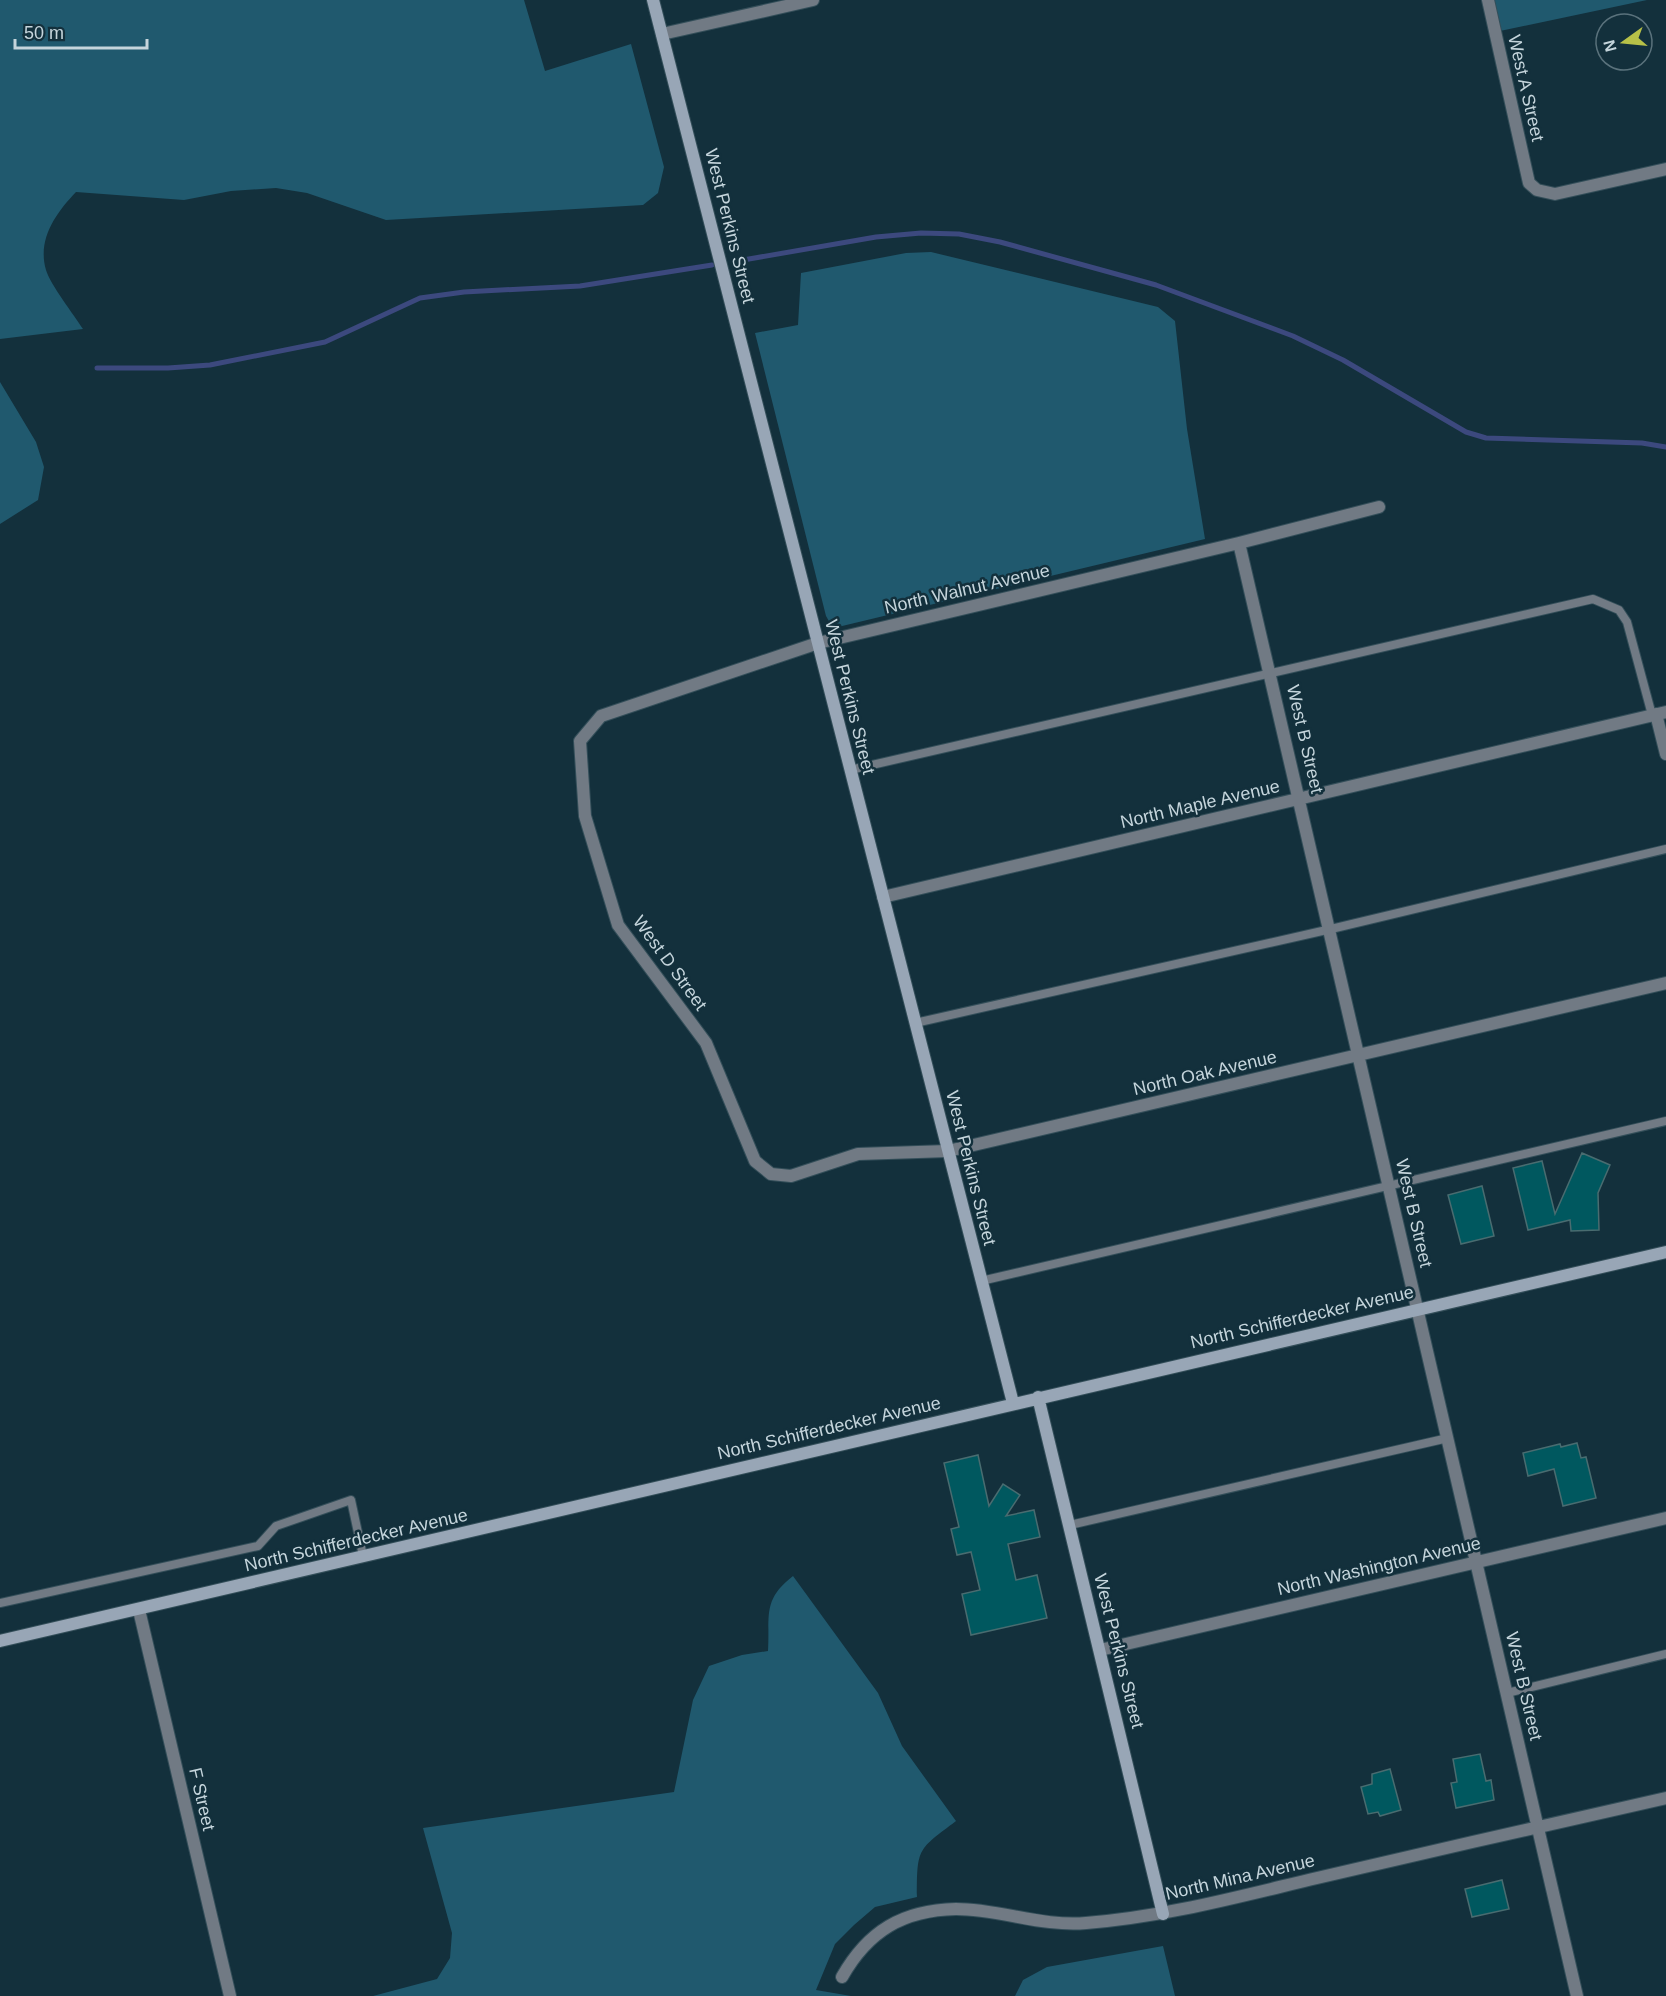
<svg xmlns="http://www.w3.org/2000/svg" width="1666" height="1996" font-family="Arial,sans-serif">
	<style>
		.green { fill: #20596e }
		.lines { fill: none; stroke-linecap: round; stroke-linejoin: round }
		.stream { stroke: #3c497e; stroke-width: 5 }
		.building { fill: #00585f; stroke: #496c70; stroke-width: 1.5 }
		.lane-casing { stroke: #334e59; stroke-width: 10 }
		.street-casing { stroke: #334e59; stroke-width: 14 }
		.secondary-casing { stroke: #334e59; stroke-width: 14 }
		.lane { stroke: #717a84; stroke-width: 8 }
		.street { stroke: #717a84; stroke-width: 12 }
		.secondary { stroke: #98a6b6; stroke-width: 12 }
		.labels { text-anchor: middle; stroke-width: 5; stroke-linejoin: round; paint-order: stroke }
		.street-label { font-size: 18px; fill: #c5d5dc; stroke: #13303c }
	</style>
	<rect width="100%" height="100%" fill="#13303c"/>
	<path class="green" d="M0,0H524L545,71L631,44L664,167L658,193L643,205L386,220L307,193L276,188L231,191L184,200L76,192C56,213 37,239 46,270C50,284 74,315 83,329L0,339Z
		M1493,0H1647L1500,31Z
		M931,252L1158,307L1175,321L1187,429L1205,539L838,627L830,623L826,616L755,333L798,325L801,273L906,253Z
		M0,382L36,442L44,467L38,500L0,524Z
		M793,1576L878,1693L902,1746L956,1821C918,1850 917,1847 917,1897L875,1907L854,1925L835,1944L816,1990L851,1996H373L437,1979L450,1958L452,1933L423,1828L674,1792L693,1700L709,1666L742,1655L768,1651C770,1616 762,1600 793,1576Z
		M1163,1946L1175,1996H1015L1023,1980L1047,1967Z"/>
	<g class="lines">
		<path class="stream" d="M743,260L876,237L921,233L959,234L1000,242L1156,285L1293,336L1343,360L1466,432L1486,438L1642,443L1666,447
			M97,368H168L210,365L325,342L420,298L464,292L580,286L712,265"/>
	</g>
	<path class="building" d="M1582,1153L1610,1165L1598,1193L1599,1230L1571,1231L1570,1220L1528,1230L1513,1168L1542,1161L1555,1214Z
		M1482,1186L1494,1236L1461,1244L1448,1195Z
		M1577,1443L1581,1458L1586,1457L1596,1498L1563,1506L1554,1469L1528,1476L1523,1453L1560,1444L1561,1447Z
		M978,1455L989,1506L1003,1484L1020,1495L1006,1516L1034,1510L1040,1537L1008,1544L1016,1580L1037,1575L1047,1618L971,1635L962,1594L980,1590L971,1552L957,1555L951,1529L959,1527L944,1463Z
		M1480,1754L1486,1781L1491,1780L1494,1800L1456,1808L1451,1783L1457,1782L1453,1759Z
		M1390,1769L1401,1810L1380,1816L1378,1812L1368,1814L1361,1787L1372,1784V1774Z
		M1502,1880L1509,1909L1472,1917L1465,1889Z"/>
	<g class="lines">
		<g class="lane-casing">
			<path id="lane" d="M850,770L1593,599L1619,610L1627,622L1652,715
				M915,1023L1331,929L1666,849
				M981,1281L1666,1121
				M1070,1525L1448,1438
				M0,1603L258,1546L276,1526L351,1500L363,1556
				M1507,1693L1666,1654"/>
		</g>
		<g class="street-casing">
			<path id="street" d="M1488,0L1529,183L1537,190L1555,194L1666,169
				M662,34L813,0
				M1379,507L1239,543L818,643L601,716L580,741L585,816L618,925L706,1043L755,1161L771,1174L791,1176L858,1154L948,1151L1666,983
				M1239,543L1577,1996
				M1656,714L1666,754
				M883,897L1666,712
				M139,1610L230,1996
				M1100,1650L1666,1518
				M842,1977C868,1931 903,1910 956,1909C1000,1909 1042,1927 1086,1923C1164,1917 1241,1896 1317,1878C1433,1851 1550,1824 1666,1798"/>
		</g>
		<g class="secondary-casing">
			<path id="secondary" d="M653,0L1013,1403
				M1038,1397L1163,1914
				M0,1641L1666,1252"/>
		</g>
		<use href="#lane" class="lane"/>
		<use href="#street" class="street"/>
		<use href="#secondary" class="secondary"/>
	</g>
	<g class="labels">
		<g class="street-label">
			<text transform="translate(1526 88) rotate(77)" y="6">West A Street</text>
			<text transform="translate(730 226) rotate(76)" y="6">West Perkins Street</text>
			<text transform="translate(967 589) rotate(-13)" y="6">North Walnut Avenue</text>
			<text transform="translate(850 697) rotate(76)" y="6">West Perkins Street</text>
			<text transform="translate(1305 739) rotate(77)" y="6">West B Street</text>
			<text transform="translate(1200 804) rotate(-13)" y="6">North Maple Avenue</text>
			<text transform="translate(670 963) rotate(54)" y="6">West D Street</text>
			<text transform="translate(1205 1073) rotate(-13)" y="6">North Oak Avenue</text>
			<text transform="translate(971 1168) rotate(76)" y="6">West Perkins Street</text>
			<text transform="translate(1414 1213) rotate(77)" y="6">West B Street</text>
			<text transform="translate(1302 1317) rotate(-13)" y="6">North Schifferdecker Avenue</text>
			<text transform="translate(829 1428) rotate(-13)" y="6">North Schifferdecker Avenue</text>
			<text transform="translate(356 1540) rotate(-13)" y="6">North Schifferdecker Avenue</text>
			<text transform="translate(1379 1566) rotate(-13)" y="6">North Washington Avenue</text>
			<text transform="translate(1119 1651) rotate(76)" y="6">West Perkins Street</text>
			<text transform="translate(1524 1686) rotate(77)" y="6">West B Street</text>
			<text transform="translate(202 1799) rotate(77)" y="6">F Street</text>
			<text transform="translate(1240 1877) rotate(-13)" y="6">North Mina Avenue</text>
		</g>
	</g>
	<g transform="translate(1624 42) rotate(255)"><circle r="28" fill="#13303c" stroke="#5a727c" stroke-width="1.5"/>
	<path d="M0-4.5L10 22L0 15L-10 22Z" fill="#b7c148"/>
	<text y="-9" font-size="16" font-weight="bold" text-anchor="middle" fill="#c5d5dc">N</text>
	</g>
	<path d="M15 39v9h132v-9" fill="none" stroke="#c5d5dc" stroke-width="3"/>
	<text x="24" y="39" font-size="18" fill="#c5d5dc" stroke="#13303c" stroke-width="4.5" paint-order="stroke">50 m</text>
</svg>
